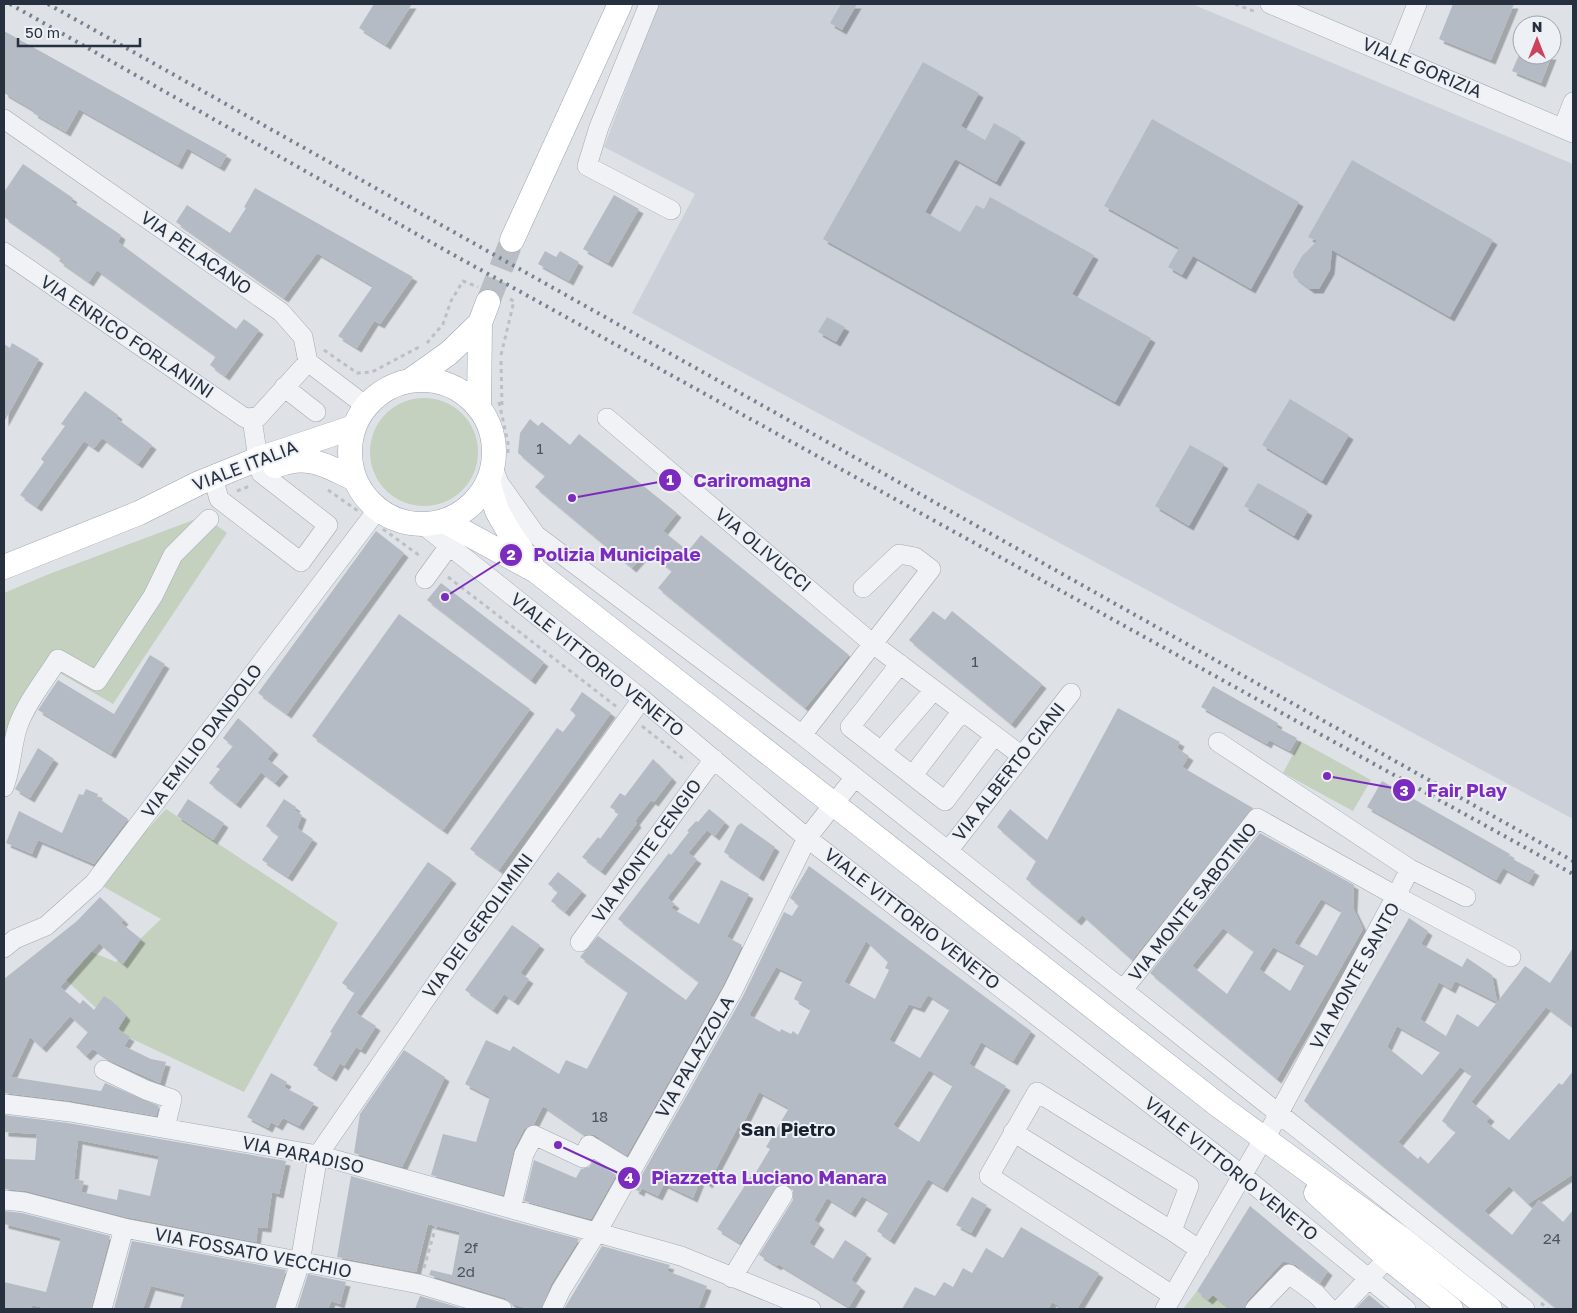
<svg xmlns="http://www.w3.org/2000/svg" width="1577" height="1313" font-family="'Golos Text',sans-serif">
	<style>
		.built { fill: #ccd1d9 }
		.green { fill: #c4d1bf }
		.building { fill: #b5bbc4; fill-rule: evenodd; filter: url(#shadow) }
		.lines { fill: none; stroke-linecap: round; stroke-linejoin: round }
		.major-tunnel { stroke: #b9bec5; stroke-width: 24; stroke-dasharray: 24 12; stroke-linecap: butt }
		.minor-casing { stroke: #a3a9b1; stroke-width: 20 }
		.major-casing { stroke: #9da6b3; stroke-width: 25 }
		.path { stroke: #bcc0c6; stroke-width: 3; stroke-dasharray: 4 4; stroke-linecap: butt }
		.minor { stroke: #f0f2f6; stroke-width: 19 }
		.major { stroke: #fff; stroke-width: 24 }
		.rail { stroke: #778291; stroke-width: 4; stroke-dasharray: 2.5 5; stroke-linecap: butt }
		.labels { text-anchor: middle; stroke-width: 4; stroke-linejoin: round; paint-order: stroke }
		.number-label { font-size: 15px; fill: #4a5360 }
		.street-label { font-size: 18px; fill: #27303e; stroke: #edf1f5 }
		.neighbourhood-label { font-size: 19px; font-weight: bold; fill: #19212f; stroke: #edf1f5 }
		.leader { fill: none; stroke: #7b2cbf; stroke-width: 2 }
		.callout-dot { fill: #7b2cbf; stroke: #edf1f5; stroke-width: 2 }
		.mark-label { font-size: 15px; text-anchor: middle; font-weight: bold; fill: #fff }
		.callout-label { font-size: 19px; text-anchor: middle; font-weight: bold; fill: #7b2cbf; stroke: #edf1f5; stroke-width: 4; stroke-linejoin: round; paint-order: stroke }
	</style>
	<defs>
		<filter id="shadow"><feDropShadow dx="4.5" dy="4.5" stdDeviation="0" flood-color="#0004"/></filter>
	</defs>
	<rect width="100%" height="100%" fill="#dee2e7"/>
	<path class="built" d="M658,4H1192L1573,164V819L632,313L695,194L604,147Z"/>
	<path class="green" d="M370 452a54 54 0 1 1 108 0a54 54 0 1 1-108 0Z
		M204,516L227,533L113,704L58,672L4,758V593L49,574Z
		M1300,741L1371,780L1353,811L1283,773Z
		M166,809L338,923L244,1092L126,1036L63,977L89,951L116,962L161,919L104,887L112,868Z
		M1197,1291L1208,1300L1213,1295L1230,1309H1183Z"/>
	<path class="building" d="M374,4H412L386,45L359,28Z
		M841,4H857L842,30L830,23Z
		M1453,4H1514L1491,60L1439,39Z
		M4,31L227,155L220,167L187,148L178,165L79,109L66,132L33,113L35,111L4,93Z
		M1519,55H1552L1541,83L1512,71Z
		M923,62L979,93L961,126L985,140L994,123L1021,138L996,182L955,159L925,212L960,232L976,205L984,209L990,197L1094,255L1072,294L1151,338L1115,402L823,239Z
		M1152,119L1299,202L1251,289L1193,256L1182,275L1168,267L1179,248L1104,206Z
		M1352,160L1493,240L1450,317L1332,250L1330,270L1319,289H1310L1294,277L1293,272L1302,256L1317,241L1308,237Z
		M23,164L73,198L71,201L121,235L118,242L236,329L244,319L259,330L225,376L210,365L216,356L97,270L89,282L59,261L61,258L44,245L4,217V192Z
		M255,188L413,277L380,324L374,321L357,348L338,336L373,286L317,253L284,298L176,222L187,205L230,233L246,208L244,207Z
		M614,195L639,209L608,263L583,249Z
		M545,251L556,257L560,251L579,262L569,281L538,264Z
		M827,317L845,327L836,342L818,332Z
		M12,343L39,359L4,422V344L10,348Z
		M85,391L118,415L116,418L152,445L138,464L102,438L94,448L84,441L37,507L20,495L44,462L41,459L65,426L61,424Z
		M1290,399L1349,435L1322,481L1262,445Z
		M530,419L538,426L542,422L570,445L579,434L677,513L663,531L688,551L701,535L849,655L805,708L658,588L672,571L647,551L632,568L535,487L545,476L518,453L520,433Z
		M1190,445L1224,464L1189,526L1155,506Z
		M1258,483L1308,511L1294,536L1244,506Z
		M376,531L404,553L287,714L258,693Z
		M441,583L544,662L531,680L427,600Z
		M933,611L945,620L952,611L1042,684L1011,724L909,640Z
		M399,614L530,709L443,830L312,736Z
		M150,655L165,664L111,754L38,710L58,680L114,714Z
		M1213,686L1278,723L1276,727L1297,738L1290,751L1269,740L1267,744L1201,707Z
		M582,692L611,713L499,870L470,849L557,728L563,732L576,715L570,710Z
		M1118,708L1180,742L1177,748L1189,756L1182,767L1253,808L1132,960L1082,915L1077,921L1026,879L1036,861L997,827L1010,809L1047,840Z
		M238,718L274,750L267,759L284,772L275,783L261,772L236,804L209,783L220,769L216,767L233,746L223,738Z
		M38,748L54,759L30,798L15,789Z
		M653,759L672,778L654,802L651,800L635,821L637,823L601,871L582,857L598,837L600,839L619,813L610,807L620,793L625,796Z
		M1382,781L1510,854L1509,857L1535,871L1529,882L1503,868L1496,880L1367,807Z
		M86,789L98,794L97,797L128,819L94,864L38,840L32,854L6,843L19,811L62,833L79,794L83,795Z
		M188,799L224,823L213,840L177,816Z
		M284,799L296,807L294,810L302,815L297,828L313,839L288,877L262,860L279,836L266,826Z
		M709,809L725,822L715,836L707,830L688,853L697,859L667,898L675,904L671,908L699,924L721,880L749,894L727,937L742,945L723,985L627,1155L595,1135H585L543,1106L534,1124L524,1129L514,1149L503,1195L431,1175L443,1134L476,1142L490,1097L465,1084L486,1040L510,1051L513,1046L559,1074L566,1060L587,1069L628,992L580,957L598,936L686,1000L699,982L618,919L669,853L671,855L689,832L687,831L696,821L698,822Z
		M741,823L775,847L759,877L724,852L737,826Z
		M1260,833L1354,885L1353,908L1363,929L1277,1079L1150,973ZM1321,899L1342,911L1317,956L1294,943ZM1223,928L1254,951L1227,994L1192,966ZM1273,947L1305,964L1290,991L1259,969Z
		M428,862L452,879L356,1013L376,1026L361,1050L356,1047L344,1066L340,1063L332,1077L313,1065L332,1033L330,1032L355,992L342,983Z
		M809,866L1031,1031L1013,1061L981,1042L969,1064L1006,1086L943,1188L928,1179L890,1240L877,1231L889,1212L862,1196L851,1213L827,1198L814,1220L820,1225L809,1243L833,1259L845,1240L867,1254L851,1280L861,1287L849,1307L778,1264L777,1266L759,1255L793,1200V1190L788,1185L783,1184L774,1189L740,1243L717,1229L751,1176L753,1177L770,1149L766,1147L789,1108L759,1092L744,1122L741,1121L708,1184L701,1178L693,1198L664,1184L658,1196L641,1188L640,1192L634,1189L743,996L784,912L792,916L799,905L790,898ZM866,941L888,962L885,968L889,970L875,999L844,982ZM776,967L803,980L794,999L811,1009L798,1035L793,1031L791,1034L781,1029L780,1032L749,1015ZM928,995L950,1009L920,1058L889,1040L909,1004L920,1008ZM929,1070L953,1085L919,1142L893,1125Z
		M558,872L582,891L565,912L551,901L558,892L548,884Z
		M100,897L124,920L121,923L141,939L123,964L99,943L60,987L80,1004L83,1000L94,1010L104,996L112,1001L126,1016L118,1029L130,1037L124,1046L151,1059L166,1062L160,1083L113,1062L93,1049L86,1056L76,1047L88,1032L70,1016L42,1048L30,1037L11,1077L101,1091L105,1083L159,1106L156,1116L72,1101L4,1093V979L77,921Z
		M1409,918L1428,931L1421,944L1462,967L1467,958L1492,975L1497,1002L1455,981L1451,989L1439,982L1420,1019L1446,1036L1457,1014L1478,1027L1525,966L1550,983L1573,948V1027L1546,1007L1471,1102L1490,1117L1486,1122L1509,1140L1559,1083L1562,1085L1573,1071V1174L1528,1204L1509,1186L1484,1211L1512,1235L1539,1200L1563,1222L1573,1210V1309H1557L1304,1101ZM1397,1026L1441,1051L1422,1075L1387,1047ZM1460,1067L1472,1075L1442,1121L1456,1132L1428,1164L1420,1156L1418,1159L1398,1142Z
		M512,925L540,945L520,973L529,979L514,1001L504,994L493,1010L465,990Z
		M404,1050L445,1077L402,1167L354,1153L360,1114Z
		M271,1073L287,1082L284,1087L314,1103L299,1126L283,1118L278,1126L271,1122L268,1128L247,1117Z
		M4,1115L68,1123L286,1161L279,1194L272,1192L267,1228L258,1227L256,1242L126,1217L27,1191L4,1189V1159L35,1160L37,1134L4,1132ZM78,1140L159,1156L150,1196L119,1189L117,1200L81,1192L84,1181L74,1179Z
		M534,1160L576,1178L581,1169L589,1167L594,1161L616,1175L591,1219L524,1201Z
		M351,1176L508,1220L579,1239L551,1284L541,1309H529L512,1304L505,1298L429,1275L431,1270L452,1275L460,1232L428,1224L416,1272L337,1257Z
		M972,1197L987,1205L971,1233L956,1225Z
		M1250,1206L1328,1271L1320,1283L1296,1265L1283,1261L1247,1301L1244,1309H1230L1213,1295L1208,1300L1197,1291Z
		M4,1211L22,1213L110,1236L91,1309H48L32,1305L31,1309H4V1282L46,1292L61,1238L4,1224Z
		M1021,1227L1099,1273L1077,1309H1064L1052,1302L1048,1309H902L915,1287L935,1296L944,1282L953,1287L963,1268L972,1273L986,1248L1003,1258Z
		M132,1241L286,1270L274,1309H180L185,1294L151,1286L143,1309H114Z
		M602,1246L666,1264L670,1265L667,1271L707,1286L698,1309H564Z
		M308,1274L346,1282L340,1304L331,1301L328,1309H297Z
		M1369,1295L1386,1309H1355Z
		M420,1296L464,1309H415Z"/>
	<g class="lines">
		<path class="major-tunnel" d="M488,302L512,240"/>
		<g class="minor-casing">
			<path id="minor" d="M649,4L599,127L587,166L671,210
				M1270,4L1573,133
				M1396,57L1417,4
				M4,119L281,312L303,337L308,362L366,406
				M1563,128L1573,102
				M4,252L245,418L258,417L308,362
				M284,387L316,412
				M607,418L873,644L1022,756
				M252,419L258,459
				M493,467L499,483L536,535L802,735L1525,1309
				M213,477L219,499L301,562L328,525L261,473
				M422,524L642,699L807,838L1242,1175L1406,1309
				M425,579L449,546
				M900,664L850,727L945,801L994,736
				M802,735L931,569L915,557L899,554L863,588
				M1218,742L1410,869
				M881,751L934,690
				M913,775L962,711
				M4,787C12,767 11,746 18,726C26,703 45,680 58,659L97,681L153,596L173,555L209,519
				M948,851L1071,693
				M580,942L714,759
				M4,948L15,939L46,926L94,883L378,509
				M1123,990L1257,818L1396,896L1410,869L1466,897
				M104,1070L146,1090L172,1099L165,1128
				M4,1104L70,1112L318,1155L681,1256L811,1309
				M1013,1132L1172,1231
				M1265,1139L1396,896L1511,957
				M4,1200L24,1202L124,1228L419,1284L502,1309
				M511,1209L524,1154L534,1135L583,1158L589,1145L630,1170
				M732,1278L783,1195
				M1172,1295L989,1176L1037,1092L1189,1186L1172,1231L1200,1250
				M102,1309L124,1228
				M285,1309L300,1263L318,1155L440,978L642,699
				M552,1309L561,1290L597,1232L733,990L807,838L855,777
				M1165,1309L1261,1143
				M1255,1309L1289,1274L1316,1294L1330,1309
				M1340,1309L1388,1258"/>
		</g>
		<g class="major-casing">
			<path id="major" d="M512,240L620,4
				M411,380L449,353L480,323
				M350 452a72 72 0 1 1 144 0a72 72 0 1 1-144 0Z
				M479,408L480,323L488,302
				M275,466C308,453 324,465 355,479
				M488,482L497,511L509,532L532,565
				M444,521L536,571L1218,1105L1402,1239L1490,1309
				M4,567L139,513L199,483L258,459L354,427
				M1316,1193L1388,1258L1451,1309"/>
		</g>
		<path class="path" d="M1235,4L1256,12
			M427,343L443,324L451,301L463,281L478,287
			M324,350L357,373L372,372L421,346
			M501,355L514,301L507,298
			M501,361L502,405
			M499,402L508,443V457
			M328,490L358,511
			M237,491L252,485
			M383,529L420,556
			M448,577L617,707
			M642,726L686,761
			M424,1268L436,1226
			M1541,1303L1548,1309"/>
		<use href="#minor" class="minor"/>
		<use href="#major" class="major"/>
		<path class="rail" d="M10,4L443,249L1573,874
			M48,4L1573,861"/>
	</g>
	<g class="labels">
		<g class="number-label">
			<text x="540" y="454">1</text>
			<text x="975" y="667">1</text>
			<text x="600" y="1122">18</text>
			<text x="1552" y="1244">24</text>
			<text x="471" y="1253">2f</text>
			<text x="466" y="1277">2d</text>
		</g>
		<g class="street-label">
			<text transform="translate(1422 68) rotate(23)" y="6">VIALE GORIZIA</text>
			<text transform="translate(196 253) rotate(35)" y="6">VIA PELACANO</text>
			<text transform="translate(127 337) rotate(34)" y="6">VIA ENRICO FORLANINI</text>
			<text transform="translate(245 466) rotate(-21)" y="6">VIALE ITALIA</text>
			<text transform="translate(763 550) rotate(40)" y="6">VIA OLIVUCCI</text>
			<text transform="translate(597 665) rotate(39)" y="6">VIALE VITTORIO VENETO</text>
			<text transform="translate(202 741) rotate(-53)" y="6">VIA EMILIO DANDOLO</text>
			<text transform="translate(1009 772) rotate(-52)" y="6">VIA ALBERTO CIANI</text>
			<text transform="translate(647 851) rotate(-54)" y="6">VIA MONTE CENGIO</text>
			<text transform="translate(1193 902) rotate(-52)" y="6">VIA MONTE SABOTINO</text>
			<text transform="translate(912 919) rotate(38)" y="6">VIALE VITTORIO VENETO</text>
			<text transform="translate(478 926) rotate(-54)" y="6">VIA DEI GEROLIMINI</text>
			<text transform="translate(1355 976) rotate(-61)" y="6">VIA MONTE SANTO</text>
			<text transform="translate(695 1057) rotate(-60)" y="6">VIA PALAZZOLA</text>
			<text transform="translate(303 1155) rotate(12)" y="6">VIA PARADISO</text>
			<text transform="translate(1231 1169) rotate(39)" y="6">VIALE VITTORIO VENETO</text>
			<text transform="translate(253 1253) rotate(11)" y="6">VIA FOSSATO VECCHIO</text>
		</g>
		<g class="neighbourhood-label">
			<text x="788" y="1136">San Pietro</text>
		</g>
	</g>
	<path class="leader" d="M572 498L670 480M445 597L511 555M1327 776L1404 790M558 1145L629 1178"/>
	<g class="callout-dot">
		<circle cx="572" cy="498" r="5"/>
		<circle cx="445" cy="597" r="5"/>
		<circle cx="1327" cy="776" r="5"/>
		<circle cx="558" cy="1145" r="5"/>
		<circle cx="670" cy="480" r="12"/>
		<circle cx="511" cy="555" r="12"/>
		<circle cx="1404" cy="790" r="12"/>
		<circle cx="629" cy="1178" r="12"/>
	</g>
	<g class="mark-label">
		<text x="670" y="485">1</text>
		<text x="511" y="560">2</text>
		<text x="1404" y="796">3</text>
		<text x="629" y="1183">4</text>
	</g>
	<g class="callout-label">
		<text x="752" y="487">Cariromagna</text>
		<text x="617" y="561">Polizia Municipale</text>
		<text x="1467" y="797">Fair Play</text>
		<text x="769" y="1184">Piazzetta Luciano Manara</text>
	</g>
	<rect width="1577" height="1313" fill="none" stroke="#27303e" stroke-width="10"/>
	<g transform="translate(1537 40)"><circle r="24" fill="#edf1f5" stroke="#9ea4ac"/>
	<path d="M0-4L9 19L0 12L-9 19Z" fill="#cd425b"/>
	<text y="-8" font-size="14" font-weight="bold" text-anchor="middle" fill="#27303e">N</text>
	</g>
	<path d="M18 38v8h122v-8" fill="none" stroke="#27303e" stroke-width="2.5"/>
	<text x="25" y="38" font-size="15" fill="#27303e" stroke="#edf1f5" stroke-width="4" paint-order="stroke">50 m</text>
</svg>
